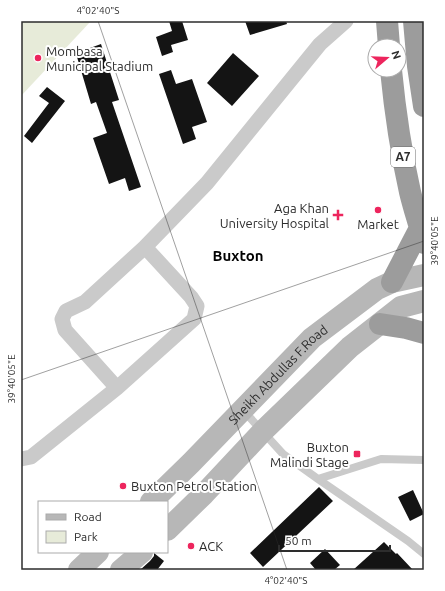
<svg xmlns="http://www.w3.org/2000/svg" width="445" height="591" font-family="Ubuntu,sans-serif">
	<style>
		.green { fill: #e7ebd9 }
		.building { fill: #141414 }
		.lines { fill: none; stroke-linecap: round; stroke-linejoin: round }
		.service { stroke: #cacaca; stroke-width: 8 }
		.minor { stroke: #cacaca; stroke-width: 15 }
		.secondary { stroke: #b7b7b7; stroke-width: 22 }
		.trunk { stroke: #9c9c9c; stroke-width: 22 }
		.ticks { fill: none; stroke: #2d2d2d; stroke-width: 1; stroke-opacity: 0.45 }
		.poi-dot { fill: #ed255d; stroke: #fff; stroke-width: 1.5 }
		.labels { text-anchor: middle; stroke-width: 4; stroke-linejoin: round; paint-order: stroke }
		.shield { fill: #fff; stroke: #6c6c6c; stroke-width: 1 }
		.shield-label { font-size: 12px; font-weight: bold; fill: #2d2d2d }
		.poi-label { font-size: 13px; fill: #2d2d2d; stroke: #fff; text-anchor: start }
		.street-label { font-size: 13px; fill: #2d2d2d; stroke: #fff }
		.quarter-label { font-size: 15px; font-weight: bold; fill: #000; stroke: #fff }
		.neatline { fill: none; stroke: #2d2d2d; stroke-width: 1.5 }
		.ticks-label { font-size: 10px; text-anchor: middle; fill: #2d2d2d }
	</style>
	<rect width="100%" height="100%" fill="#fff"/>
	<path class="green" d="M21,21H91L21,96Z"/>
	<path class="building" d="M169,21H182L188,40L171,45L173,52L162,56L156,37L172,31Z
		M245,21H286L287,24L250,35Z
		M101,44L119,100L112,102L141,187L129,191L125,178L109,184L93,138L107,133L96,102L91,104L77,57L91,53L90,48Z
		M233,53L259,76L232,106L207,83Z
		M171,70L176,84L192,79L207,122L192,127L196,139L183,144L159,74Z
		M47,87L65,101L32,143L24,136L49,103L39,96Z
		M319,487L333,501L263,567L250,553Z
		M413,490L424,514L410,521L398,497Z
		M384,542L396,554L397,553L413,570H353Z
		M325,549L340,565L334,570H316L310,563Z
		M154,553L164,561L157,570H140L150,561L154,556Z"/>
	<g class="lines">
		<path class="service" d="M243,410L283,454L318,479L408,541L424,554
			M318,479L381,459L424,460"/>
		<path class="minor" d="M117,388L65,330L62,319L66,311L85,302L145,247
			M21,459L31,457L117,388L194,319L197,306L191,297L145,247L207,183L320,44L346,21"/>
		<g class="secondary">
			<path id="s1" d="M151,502L191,463L312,338L377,289L392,282L424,275"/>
			<path d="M167,530L204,494L263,431L350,347L401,307L424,301"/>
			<path d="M79,570L98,552"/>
			<path d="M121,570L142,552"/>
		</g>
		<path class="trunk" d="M387,21L389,46
			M414,21L418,66L424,106
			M391,70C395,111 401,152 410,192C414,209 420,226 424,243
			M392,282L420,228
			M380,324L406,328L424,333"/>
	</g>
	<path class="ticks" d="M98,21L287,570M21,380L424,241"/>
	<g class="poi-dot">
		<circle cx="38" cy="58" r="4"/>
		<circle cx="378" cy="210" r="4"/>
		<path d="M336 209h4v4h4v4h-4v4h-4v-4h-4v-4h4z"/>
		<rect x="353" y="450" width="8" height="8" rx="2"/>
		<circle cx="123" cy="486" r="4"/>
		<circle cx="191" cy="546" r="4"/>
	</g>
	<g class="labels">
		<rect class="shield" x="391" y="147" width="24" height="20" rx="3"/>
		<g class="shield-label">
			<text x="403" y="161">A7</text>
		</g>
		<g class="poi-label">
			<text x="46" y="56">Mombasa<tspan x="46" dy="15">Municipal Stadium</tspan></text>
			<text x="329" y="213" text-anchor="end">Aga Khan<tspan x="329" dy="15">University Hospital</tspan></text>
			<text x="378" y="229" text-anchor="middle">Market</text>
			<text x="349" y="452" text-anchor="end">Buxton<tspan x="349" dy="15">Malindi Stage</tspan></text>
			<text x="131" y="491">Buxton Petrol Station</text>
			<text x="199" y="551">ACK</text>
		</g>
		<g class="street-label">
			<text dy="5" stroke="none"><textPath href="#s1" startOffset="180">Sheikh Abdullas F.Road</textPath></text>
		</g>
		<g class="quarter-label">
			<text x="238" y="261">Buxton</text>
		</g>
	</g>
	<rect width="445" height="591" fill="none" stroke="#ffffff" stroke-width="44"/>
	<rect x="38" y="501" width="130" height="52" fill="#ffffff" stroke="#ababab"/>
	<rect x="46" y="514" width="20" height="6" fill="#b7b7b7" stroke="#ababab"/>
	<text x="74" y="521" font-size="12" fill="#2d2d2d">Road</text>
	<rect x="46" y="531" width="20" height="12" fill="#e7ebd9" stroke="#ababab"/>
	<text x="74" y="541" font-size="12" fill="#2d2d2d">Park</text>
	<g transform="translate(387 58) rotate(71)"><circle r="19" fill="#ffffff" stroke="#ababab"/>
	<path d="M0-3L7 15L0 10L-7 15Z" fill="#ed255d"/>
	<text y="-6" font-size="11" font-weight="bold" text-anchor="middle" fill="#2d2d2d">N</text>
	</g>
	<path d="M279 545v6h111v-6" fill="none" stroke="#2d2d2d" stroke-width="2"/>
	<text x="285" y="545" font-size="12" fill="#2d2d2d" stroke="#ffffff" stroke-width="3" paint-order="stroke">50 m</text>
	<rect x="22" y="22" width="401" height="547" class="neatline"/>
	<g class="ticks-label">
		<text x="98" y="14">4°02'40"S</text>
		<text transform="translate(434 241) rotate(-90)" y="4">39°40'05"E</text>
		<text transform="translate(11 379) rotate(-90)" y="4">39°40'05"E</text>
		<text x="286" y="584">4°02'40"S</text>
	</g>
</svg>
